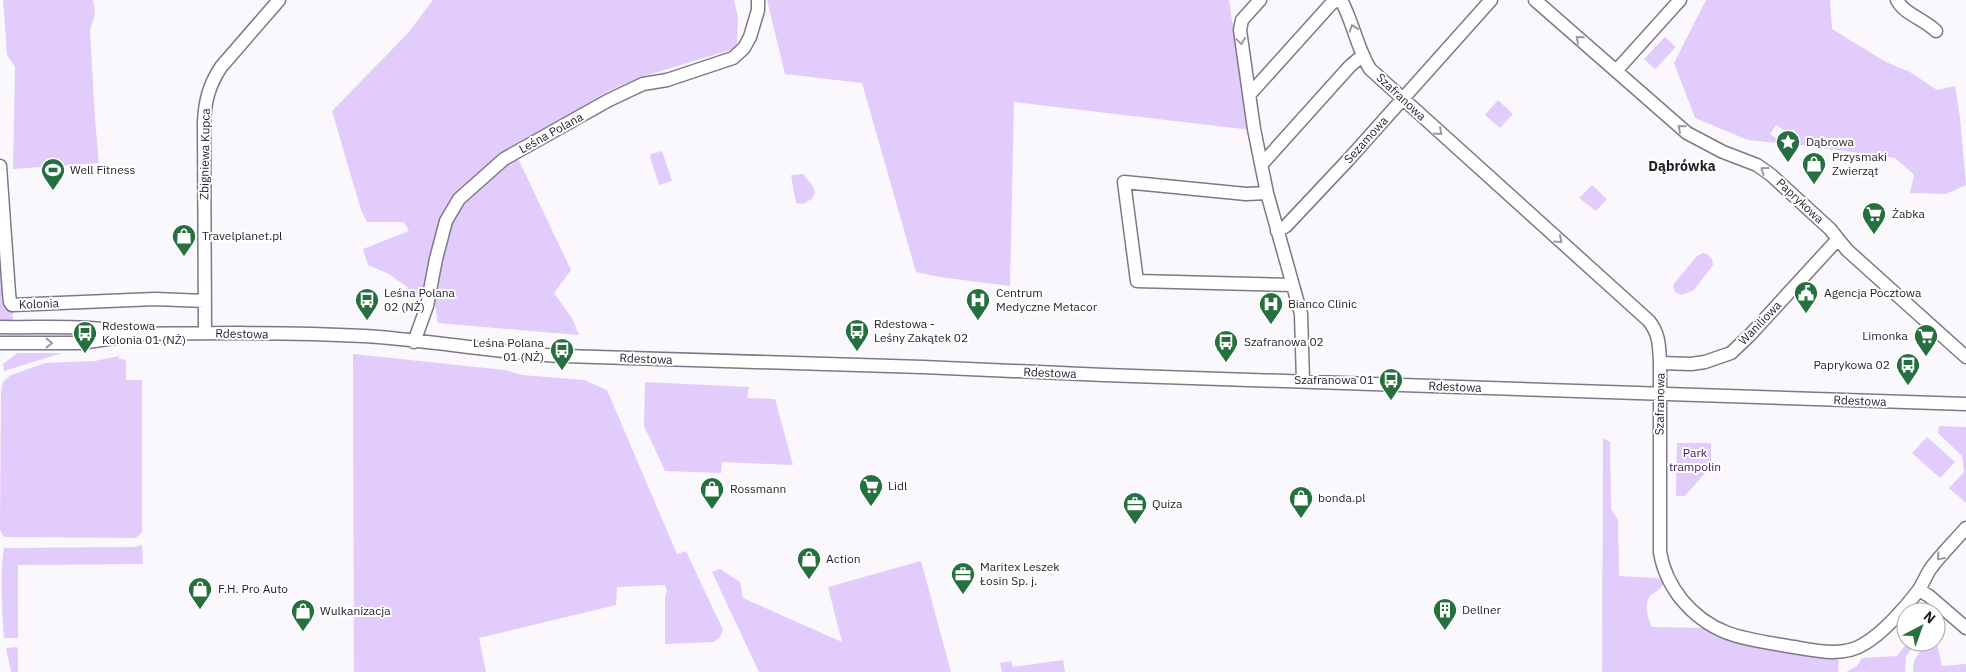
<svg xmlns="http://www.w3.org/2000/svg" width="1966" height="672" font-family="'IBM Plex Sans',sans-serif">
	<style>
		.green { fill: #e1ccfc }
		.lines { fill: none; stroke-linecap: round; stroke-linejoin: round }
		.minor-casing { stroke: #7f7888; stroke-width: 15 }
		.minor { stroke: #fff; stroke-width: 12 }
		.oneway { stroke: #9b999c }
		.labels { text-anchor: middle; stroke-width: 4; stroke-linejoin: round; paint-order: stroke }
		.street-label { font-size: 12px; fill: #201d24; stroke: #fff }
		.poi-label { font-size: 12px; fill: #201d24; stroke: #fff; text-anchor: start }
		.park-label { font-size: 12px; fill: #3d1360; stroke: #fff }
		.neighbourhood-label { font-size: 14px; font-weight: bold; fill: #201d24; stroke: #fff }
	</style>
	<rect width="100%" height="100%" fill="#faf8fc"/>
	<path class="green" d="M3,0H93L95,14L90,30L95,119L99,163L13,169L15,67L7,55Z
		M433,0H734L738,17L737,48L641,77L608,91L513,148L571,270L554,293L572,318L579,335L438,323L433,293L416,301L407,287L389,274L368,265L363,249L409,231L404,222H367L361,210L332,111L408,33Z
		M767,0H1229L1232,21L1238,42L1251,130L1014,102L1010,286L939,277L916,272L862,83L785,74Z
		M1706,0H1830L1832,29L1886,62L1910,72L1937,90L1955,86L1960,117L1966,185L1946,194L1910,193L1914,175L1895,158L1800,145L1794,129L1787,132L1776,125L1770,134L1780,141L1778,143L1748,140L1695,118L1674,63Z
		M1665,37L1676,47L1655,69L1644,59Z
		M1498,100L1513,114L1500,128L1485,115Z
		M662,151L672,181L659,185L650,157L651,154Z
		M803,174L812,185L815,192L812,199L803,204L796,203L791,175Z
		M1592,185L1607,199L1596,211L1579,198Z
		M0,216L15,312L13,313V320L0,321Z
		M1702,253L1707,254L1712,259L1713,265L1694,290L1682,295L1675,292L1673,285L1696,257Z
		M17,353H62L4,371L3,364Z
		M353,354L505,370L522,375L584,380L607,390L677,554L686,551L723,630L720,637L714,642L665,644V597L667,591L665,585L617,587L616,605L479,638L486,672H354Z
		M119,356V359L126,360V380H142V532L136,538L4,537L0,530L1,392L3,382L11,375L45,363L95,361Z
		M645,382L749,387L747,398L775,399L793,465L722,462L721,473L665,471L644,426Z
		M1939,426L1966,427V503L1949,488L1964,472L1962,456L1938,433Z
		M1927,437L1955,462L1940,478L1912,453Z
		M1603,438L1610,442L1611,509L1618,520L1619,576L1656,578L1661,579L1663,584C1660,591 1656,590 1651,595C1643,603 1648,619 1652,627L1705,628L1729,640L1785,651L1839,657L1838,672H1602Z
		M1677,443H1711V466L1685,496H1676Z
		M142,545L143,564L18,565V638H4C2,611 0,572 4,548L133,547Z
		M921,561L951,672H759L712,572L720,569L740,582L743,598L842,642L828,587Z
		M1936,639L1942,666L1966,664V672H1913C1913,655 1920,656 1925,642H1936Z
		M1908,642H1917L1906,656L1905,672H1846L1857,666L1862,658L1897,656Z
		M17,647L18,649V672H11L6,648Z
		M1063,660L1065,672H1002L1000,663L1011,661L1013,667Z"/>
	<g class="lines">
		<g class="minor-casing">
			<path id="minor" d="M1260,0L1242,20L1240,30L1254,129L1267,193L1301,314L1303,381
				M1341,0C1353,22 1357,48 1370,69L1649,321C1660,335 1659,347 1660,363V552C1663,571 1670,585 1682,600C1714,638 1748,639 1794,647C1817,651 1844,657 1864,644C1883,633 1905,608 1918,591C1923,584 1926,575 1931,568C1941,554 1955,541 1966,528
				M1535,0L1687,133L1723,152L1757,165L1771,175L1830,229L1847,250L1966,357
				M1897,0C1904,14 1924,19 1936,31
				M1616,71L1680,0
				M1249,95L1331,4L1337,0
				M1262,164L1350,66L1362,56
				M0,166L9,293L10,302L12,305L155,299L205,301
				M1267,193L1246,194L1124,182L1137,281L1293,285
				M1277,231L1286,226L1349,159L1491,0
				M0,327C44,328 92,324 136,334C212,333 288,332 364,336C431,340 497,353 564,356L923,367L1104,375L1966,404
				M205,333L204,122C205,101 209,85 221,67L279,0
				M414,342L427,306L436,259L446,221L459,199L504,159L609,100L643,84L667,80L733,58L744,48L750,37L758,10V0
				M0,343H80L129,336
				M1660,363L1691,364L1705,362L1731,353L1750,335L1838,239
				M1919,590L1929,596L1966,628"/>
		</g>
		<use href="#minor" class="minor"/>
	</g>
	<defs><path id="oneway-chevron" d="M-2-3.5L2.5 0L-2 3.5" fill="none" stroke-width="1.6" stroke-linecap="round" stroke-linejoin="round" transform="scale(1.25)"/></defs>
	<g class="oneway">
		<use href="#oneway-chevron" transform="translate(1353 28) rotate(-109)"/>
		<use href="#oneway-chevron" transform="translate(1579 39) rotate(-139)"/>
		<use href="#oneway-chevron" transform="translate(1241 41) rotate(82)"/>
		<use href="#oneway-chevron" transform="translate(1681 128) rotate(-139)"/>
		<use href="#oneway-chevron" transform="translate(1439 132) rotate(42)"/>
		<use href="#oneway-chevron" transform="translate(1764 170) rotate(-144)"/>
		<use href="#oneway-chevron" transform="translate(1559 240) rotate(42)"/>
		<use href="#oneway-chevron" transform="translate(49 343)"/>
		<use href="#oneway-chevron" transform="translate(1940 557) rotate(131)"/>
	</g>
	<defs>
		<g id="sight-pin" transform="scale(1.25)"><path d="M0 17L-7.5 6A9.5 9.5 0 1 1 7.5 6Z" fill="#26703f" stroke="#fff"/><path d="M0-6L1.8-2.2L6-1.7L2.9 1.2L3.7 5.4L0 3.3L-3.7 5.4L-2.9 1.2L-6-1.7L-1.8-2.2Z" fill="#fff"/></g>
		<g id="shop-pin" transform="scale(1.25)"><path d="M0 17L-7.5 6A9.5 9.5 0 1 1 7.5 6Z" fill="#26703f" stroke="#fff"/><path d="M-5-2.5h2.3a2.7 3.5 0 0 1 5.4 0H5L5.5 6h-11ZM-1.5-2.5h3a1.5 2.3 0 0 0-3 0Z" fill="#fff"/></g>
		<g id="stadium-pin" transform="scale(1.25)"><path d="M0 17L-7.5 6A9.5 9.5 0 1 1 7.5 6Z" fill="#26703f" stroke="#fff"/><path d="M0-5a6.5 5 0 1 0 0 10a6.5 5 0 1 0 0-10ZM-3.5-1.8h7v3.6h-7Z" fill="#fff"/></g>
		<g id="supermarket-pin" transform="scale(1.25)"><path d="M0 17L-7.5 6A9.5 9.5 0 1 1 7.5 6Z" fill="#26703f" stroke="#fff"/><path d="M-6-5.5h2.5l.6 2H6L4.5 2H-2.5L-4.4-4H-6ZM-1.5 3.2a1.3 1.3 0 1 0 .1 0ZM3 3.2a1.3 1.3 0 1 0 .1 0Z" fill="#fff"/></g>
		<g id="civic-pin" transform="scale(1.25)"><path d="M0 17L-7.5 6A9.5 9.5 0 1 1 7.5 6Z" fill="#26703f" stroke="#fff"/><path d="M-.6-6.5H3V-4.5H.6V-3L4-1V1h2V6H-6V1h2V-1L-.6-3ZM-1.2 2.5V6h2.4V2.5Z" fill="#fff"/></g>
		<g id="bus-pin" transform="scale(1.25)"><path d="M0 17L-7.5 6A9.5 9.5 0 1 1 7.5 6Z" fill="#26703f" stroke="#fff"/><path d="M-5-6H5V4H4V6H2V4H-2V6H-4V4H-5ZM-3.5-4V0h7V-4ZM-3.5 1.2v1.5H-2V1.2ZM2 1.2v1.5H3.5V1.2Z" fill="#fff"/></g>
		<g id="hospital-pin" transform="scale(1.25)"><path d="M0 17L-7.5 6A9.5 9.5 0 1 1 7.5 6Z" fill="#26703f" stroke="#fff"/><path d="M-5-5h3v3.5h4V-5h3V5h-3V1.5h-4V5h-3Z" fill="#fff"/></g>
		<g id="office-pin" transform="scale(1.25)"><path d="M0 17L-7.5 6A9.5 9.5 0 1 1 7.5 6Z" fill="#26703f" stroke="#fff"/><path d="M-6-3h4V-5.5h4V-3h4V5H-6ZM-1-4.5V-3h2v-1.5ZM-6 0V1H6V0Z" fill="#fff"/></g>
		<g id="building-pin" transform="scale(1.25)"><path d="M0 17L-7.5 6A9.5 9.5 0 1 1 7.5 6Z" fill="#26703f" stroke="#fff"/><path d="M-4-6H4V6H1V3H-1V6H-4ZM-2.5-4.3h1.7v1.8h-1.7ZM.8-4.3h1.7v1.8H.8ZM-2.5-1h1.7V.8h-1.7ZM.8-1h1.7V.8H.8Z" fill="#fff"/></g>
	</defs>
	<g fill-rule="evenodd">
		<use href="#sight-pin" x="1788" y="142"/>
		<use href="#shop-pin" x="1814" y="164"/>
		<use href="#stadium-pin" x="53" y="170"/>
		<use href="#supermarket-pin" x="1874" y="214"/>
		<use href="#shop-pin" x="184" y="236"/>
		<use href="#civic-pin" x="1806" y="293"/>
		<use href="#bus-pin" x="367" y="300"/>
		<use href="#hospital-pin" x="978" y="300"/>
		<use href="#hospital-pin" x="1271" y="304"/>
		<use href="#bus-pin" x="857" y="331"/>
		<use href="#bus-pin" x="85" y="333"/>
		<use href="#supermarket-pin" x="1926" y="336"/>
		<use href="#bus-pin" x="1226" y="342"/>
		<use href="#bus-pin" x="562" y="350"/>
		<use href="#bus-pin" x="1908" y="365"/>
		<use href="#bus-pin" x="1391" y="380"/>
		<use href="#supermarket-pin" x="871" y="486"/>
		<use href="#shop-pin" x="712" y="489"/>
		<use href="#shop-pin" x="1301" y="498"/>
		<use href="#office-pin" x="1135" y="504"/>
		<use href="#shop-pin" x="809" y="559"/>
		<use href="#office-pin" x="963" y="574"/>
		<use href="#shop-pin" x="200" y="589"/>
		<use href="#building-pin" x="1445" y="610"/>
		<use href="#shop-pin" x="303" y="611"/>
	</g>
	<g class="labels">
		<g class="street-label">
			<text transform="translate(1401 97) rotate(43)" y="4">Szafranowa</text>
			<text transform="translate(551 133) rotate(-29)" y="4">Leśna Polana</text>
			<text transform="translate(1366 140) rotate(-48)" y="4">Sezamowa</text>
			<text transform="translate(205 154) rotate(-89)" y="4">Zbigniewa Kupca</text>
			<text transform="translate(1800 201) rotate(43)" y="4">Paprykowa</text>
			<text transform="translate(39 304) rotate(-2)" y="4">Kolonia</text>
			<text transform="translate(1760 323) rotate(-46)" y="4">Waniliowa</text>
			<text transform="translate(242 334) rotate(1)" y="4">Rdestowa</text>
			<text transform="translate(646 359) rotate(2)" y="4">Rdestowa</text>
			<text transform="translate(1050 373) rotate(2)" y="4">Rdestowa</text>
			<text transform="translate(1455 387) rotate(2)" y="4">Rdestowa</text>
			<text transform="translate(1860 401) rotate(2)" y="4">Rdestowa</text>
			<text transform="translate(1660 404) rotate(-89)" y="4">Szafranowa</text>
		</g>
		<g class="poi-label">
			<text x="1806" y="146">Dąbrowa</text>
			<text x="1832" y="161">Przysmaki<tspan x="1832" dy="14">Zwierząt</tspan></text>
			<text x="70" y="174">Well Fitness</text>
			<text x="1892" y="218">Żabka</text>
			<text x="202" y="240">Travelplanet.pl</text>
			<text x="384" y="297">Leśna Polana<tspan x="384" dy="14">02 (NŻ)</tspan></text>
			<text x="996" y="297">Centrum<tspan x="996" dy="14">Medyczne Metacor</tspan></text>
			<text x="1824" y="297">Agencja Pocztowa</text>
			<text x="1288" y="308">Bianco Clinic</text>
			<text x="874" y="328">Rdestowa -<tspan x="874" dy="14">Leśny Zakątek 02</tspan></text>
			<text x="102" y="330">Rdestowa<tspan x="102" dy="14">Kolonia 01 (NŻ)</tspan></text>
			<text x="1908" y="340" text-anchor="end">Limonka</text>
			<text x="1244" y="346">Szafranowa 02</text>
			<text x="544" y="347" text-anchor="end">Leśna Polana<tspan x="544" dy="14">01 (NŻ)</tspan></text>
			<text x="1890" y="369" text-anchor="end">Paprykowa 02</text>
			<text x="1374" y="384" text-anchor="end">Szafranowa 01</text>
			<text x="888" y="490">Lidl</text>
			<text x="730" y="493">Rossmann</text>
			<text x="1318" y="502">bonda.pl</text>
			<text x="1152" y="508">Quiza</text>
			<text x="826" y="563">Action</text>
			<text x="980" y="571">Maritex Leszek<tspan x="980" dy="14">Łosin Sp. j.</tspan></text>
			<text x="218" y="593">F.H. Pro Auto</text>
			<text x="1462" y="614">Dellner</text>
			<text x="320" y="615">Wulkanizacja</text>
		</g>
		<g class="park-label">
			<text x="1695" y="457">Park<tspan x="1695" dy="14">trampolin</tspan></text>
		</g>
		<g class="neighbourhood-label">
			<text x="1682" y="171">Dąbrówka</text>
		</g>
	</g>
	<g transform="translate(1921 627) rotate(41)"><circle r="24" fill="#ffffff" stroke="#a6a5a7"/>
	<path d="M0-4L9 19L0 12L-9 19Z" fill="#26703f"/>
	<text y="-8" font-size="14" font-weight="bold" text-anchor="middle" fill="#201d24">N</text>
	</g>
</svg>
